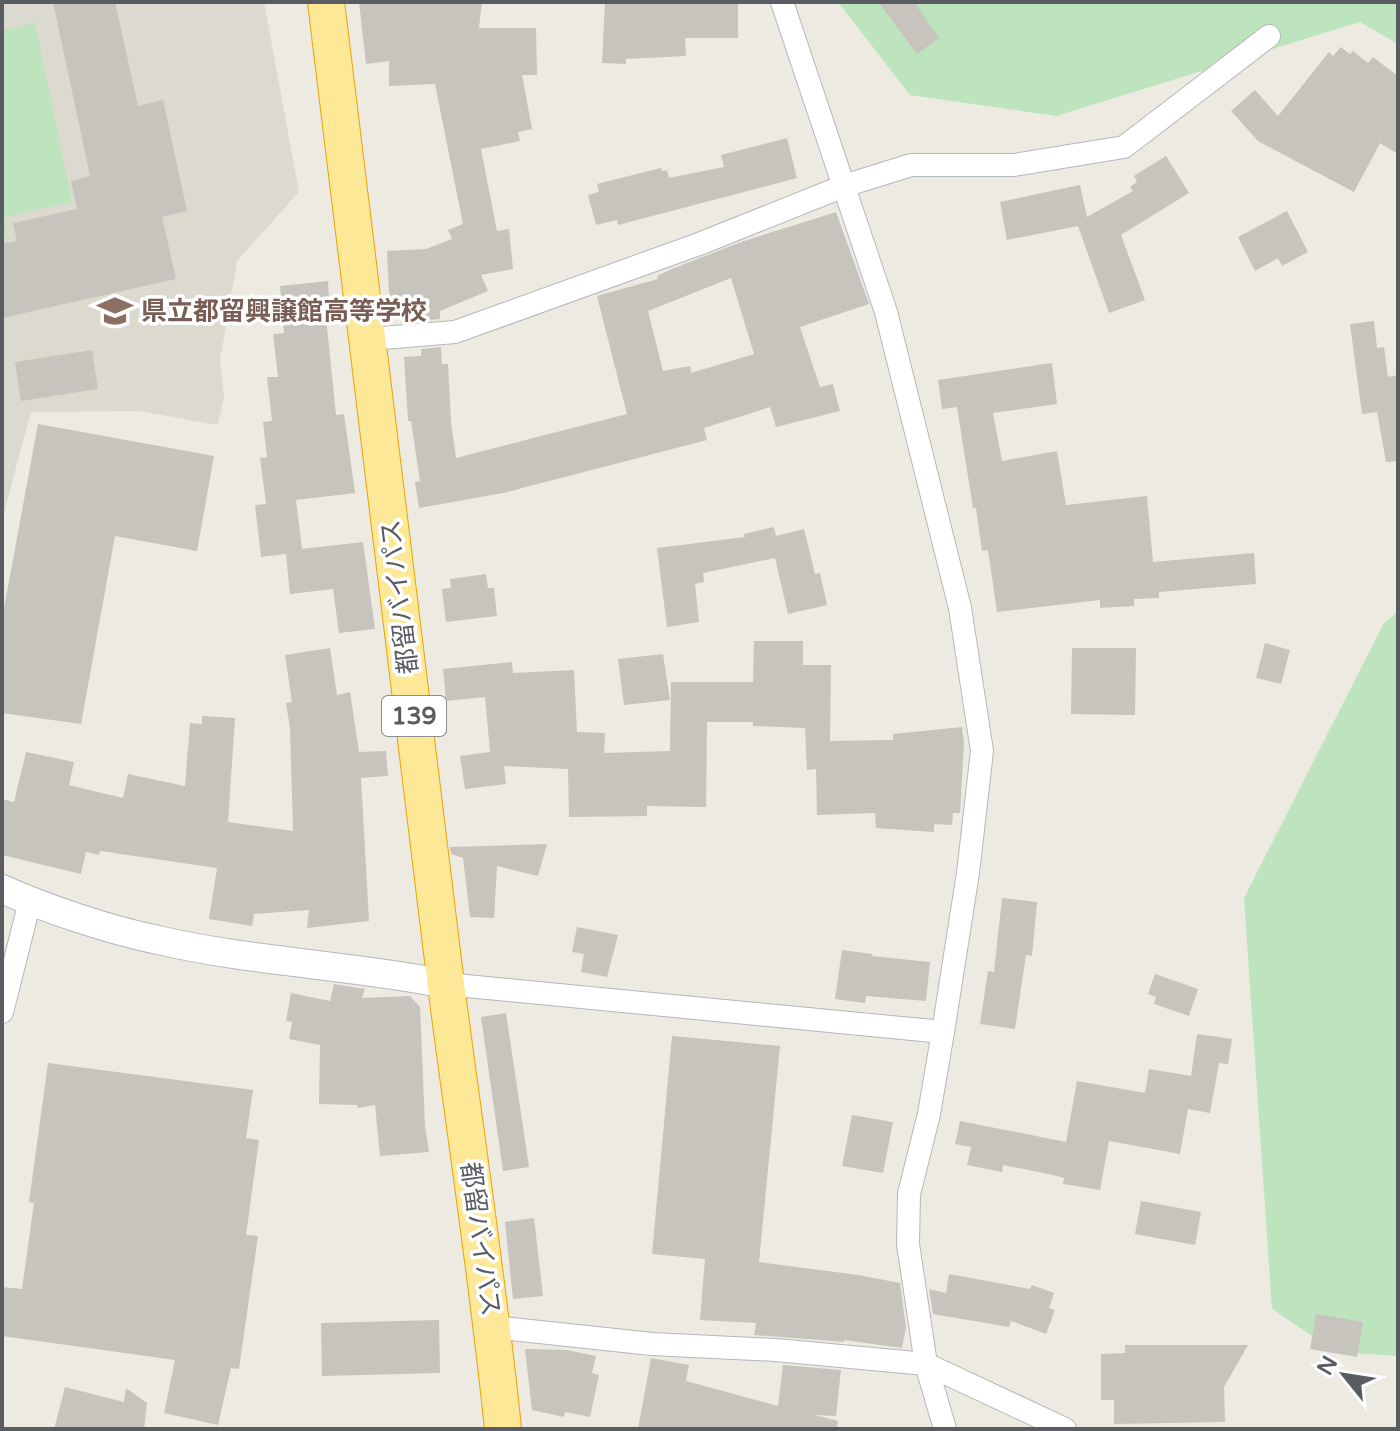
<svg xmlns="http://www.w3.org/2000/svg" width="1400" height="1431" font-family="'Varela Round','Noto Sans JP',sans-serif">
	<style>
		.education { fill: #dcd9cf }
		.green { fill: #bde4bd }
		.building { fill: #c7c4be; fill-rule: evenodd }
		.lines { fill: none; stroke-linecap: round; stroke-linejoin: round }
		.minor-casing { stroke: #b4b7bc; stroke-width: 24 }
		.tertiary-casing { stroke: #b4b7bc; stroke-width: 30 }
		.trunk-casing { stroke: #eaa303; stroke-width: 38 }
		.minor { stroke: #fff; stroke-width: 22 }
		.tertiary { stroke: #fff; stroke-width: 28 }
		.trunk { stroke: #fce896; stroke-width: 36 }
		.labels { text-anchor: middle; stroke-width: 7; stroke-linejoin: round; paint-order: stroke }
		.shield { fill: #fff; stroke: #8b8e91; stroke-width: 2 }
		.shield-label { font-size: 24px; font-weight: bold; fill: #595d62 }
		.education-label { font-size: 26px; font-weight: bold; fill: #785e54; stroke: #fff; text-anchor: start }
		.street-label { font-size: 26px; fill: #595d62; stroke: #fff }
	</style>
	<rect width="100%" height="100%" fill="#eceae1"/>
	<path class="education" d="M2,2H264L299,192L237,261L220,360L224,397L218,425L139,411L31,412L2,520Z"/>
	<path class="green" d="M838,2H1398V44L1360,22L1056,116L910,95Z
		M35,23L72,202L4,217L8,237L2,238V30Z
		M1398,612V1356L1336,1352L1272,1309L1244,898L1384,623Z"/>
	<path class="building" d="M53,2H115L138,106L163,100L187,211L162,217L176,279L2,318V244L17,241L13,223L77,209L71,181L90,176Z
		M359,2H482L479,28H536L537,75H522L532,129L518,132L520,141L481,149L497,231L509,229L513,269L481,275L488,291L440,311V319L419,321L418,313L390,315L387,251L426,249L452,239L448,230L463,224L435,84L389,86V61L366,64Z
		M605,2H738V38H685L686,56L626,59V64L602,63Z
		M878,2H914L939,38L917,54Z
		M1341,47L1350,54L1353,51L1368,63L1373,57L1398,76V154L1380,143L1354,192L1258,141L1231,111L1255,90L1278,116L1329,52L1333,56Z
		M787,138L797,178L618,225L617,220L596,225L588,195L599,192L597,184L661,168L662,171L667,170L669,178L724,167L721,155Z
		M1166,156L1189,193L1121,235L1145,300L1109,313L1078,226L1007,240L1000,202L1080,185L1087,217L1133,191L1130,187L1137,182L1134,176Z
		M1287,211L1308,252L1282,266L1278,258L1255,271L1238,237Z
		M836,212L869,304L800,327L820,387L833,384L840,411L776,427L770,407L704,428L707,440L503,493L419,508L415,482L420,481L411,421H408L404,357L421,356V349L441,347L442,364H448L451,422L456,458L627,414L597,296L658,279L657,276L674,268L744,241ZM731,278L754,354L691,373L690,366L663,371L648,311Z
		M328,281L330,317H326L336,415L344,414L355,493L296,500L302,549L363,542L375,629L339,633L333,589L290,594L286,554L261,557L255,505L266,504L260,458L267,457L263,422L272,421L267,377H278L273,334L284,333L280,286Z
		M1374,321L1377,348L1384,347L1388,377L1398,375V461L1386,462L1377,412L1362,414L1350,324Z
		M92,350L98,389L21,401L15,362Z
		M1052,363L1057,404L993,413L1002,461L1057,451L1066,505L1147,496L1153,562L1254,553L1256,584L1159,592V598L1134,599V606L1100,608V600L997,612L988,550L982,551L976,508H973L957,407L942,409L938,380Z
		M38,424L214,456L197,551L115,536L81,724L2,713V619Z
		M774,527L776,536L804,529L815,574L820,573L827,605L788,614L775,558L703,573L704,582L695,584L699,622L667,627L657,548L745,537L744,534Z
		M486,574L488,588H494L497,616L446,622L442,589L451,588L450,579Z
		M754,641H803V665H831L830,741L893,740V734L962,727L964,744L960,813H953L952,825L934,824V832L876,828L875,813L817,815L816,769L807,770L805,728L753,726V722H707L706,807L647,806V816L569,817L568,769L504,766L506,784L465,789L460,756L490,752L485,697L446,701L443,669L512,662L513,673L574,670L577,732L605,733L604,753L670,751L671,682H753Z
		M1265,643L1290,650L1281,684L1256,678Z
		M330,648L337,695L350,692L359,752L386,751L388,776L361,778L369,921L307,928L309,910L254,914L252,926L209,919L217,868L100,851L99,855L86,852L81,874L2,855V799L14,802L26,752L74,762L69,785L123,798L128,774L185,786L190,723L202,724V716L235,718L228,822L293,831L290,728L286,703L292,702L285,655Z
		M1072,648H1136L1135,715L1071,714Z
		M663,654L670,700L624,705L618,659Z
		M547,844L538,876L497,866L494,918L470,917L463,858L451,854L450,847Z
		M1002,898L1037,902L1032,956L1026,955L1015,1029L980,1024L988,971L994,972Z
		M577,927L618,935L607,977L581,972L584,954L572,952Z
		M842,950L872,954V956L930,962L926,1001L866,996L865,1003L835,999Z
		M1155,974L1198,989L1189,1016L1154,1004L1156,997L1148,994Z
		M334,984L365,989L362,998L410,996L420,1007L425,1126L429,1152L380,1156L375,1105L358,1108L357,1105L319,1104L320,1045L289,1039L292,1022L286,1021L291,993L330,1001Z
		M506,1013L529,1167L503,1171L481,1017Z
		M1197,1034L1232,1039L1228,1064L1219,1063L1210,1113L1188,1109L1180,1154L1109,1141L1100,1190L1063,1184L1064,1178L1053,1175L1003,1165L1002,1172L967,1165L971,1147L955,1144L960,1121L1066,1142L1077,1081L1145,1093L1149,1069L1191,1076Z
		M672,1036L780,1046L759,1262L858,1275L900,1283L906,1328L902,1348L844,1340V1342L754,1335L756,1323L700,1320L705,1259L652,1254Z
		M48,1063L253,1090L246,1138L259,1140L246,1235L258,1236L239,1369L231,1368L218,1425L164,1413L175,1360L2,1336V1287L22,1289L34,1203L29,1202Z
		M852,1115L893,1122L883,1173L842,1166Z
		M1141,1201L1201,1212L1195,1245L1135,1234Z
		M534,1218L543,1296L513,1299L505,1222Z
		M949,1274L1030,1289L1032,1285L1054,1293L1049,1308L1055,1310L1046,1334L1011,1321L1009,1327L933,1314L929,1289L946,1293Z
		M1316,1314L1363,1322L1357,1357L1310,1349Z
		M439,1320L440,1373L322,1376L321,1323Z
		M1125,1345H1248L1224,1387L1225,1422L1114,1424V1400H1101V1354L1125,1353Z
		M525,1349L567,1350L596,1356L592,1373L599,1375L590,1417L565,1412L564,1417L532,1410Z
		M651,1358L689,1365L686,1381L778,1406L783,1365L841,1370L836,1416L815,1415L838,1421L837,1429H638Z
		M65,1387L124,1402L126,1388L147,1403L144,1429H54Z"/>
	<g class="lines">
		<g class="minor-casing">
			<path id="minor" d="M782,2L886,312L960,608L982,751L968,873L943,1032L929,1114L909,1194L908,1244L926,1364L945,1429
				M370,339L455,332L699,244L844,186L911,165H1014L1124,147L1269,36
				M446,984L943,1032
				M2,1012L30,901
				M493,1327L652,1344L776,1350L926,1364L1065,1429"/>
		</g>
		<g class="tertiary-casing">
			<path id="tertiary" d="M2,889C47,909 109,930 158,940C253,962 351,965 446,984"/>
		</g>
		<g class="trunk-casing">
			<path id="trunk" d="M326,2C368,329 405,657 446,985C465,1133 488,1280 503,1429"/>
		</g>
		<use href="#minor" class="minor"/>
		<use href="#tertiary" class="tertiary"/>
		<use href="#trunk" class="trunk"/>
	</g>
	<defs>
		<g id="school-bare" transform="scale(2.76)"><path d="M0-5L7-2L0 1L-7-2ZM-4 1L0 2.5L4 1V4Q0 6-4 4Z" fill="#8d6e63" stroke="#fff" stroke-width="2.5" paint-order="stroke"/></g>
	</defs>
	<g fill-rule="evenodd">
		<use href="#school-bare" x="115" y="311"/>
	</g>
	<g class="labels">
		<rect class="shield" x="382" y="696" width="64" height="40" rx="6"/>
		<g class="shield-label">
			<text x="414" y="724">139</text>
		</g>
		<g class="education-label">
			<text x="141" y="320">県立都留興譲館高等学校</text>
		</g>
		<g class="street-label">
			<text transform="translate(399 597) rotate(-97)" y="9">都留バイパス</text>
			<text transform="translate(481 1239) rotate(82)" y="9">都留バイパス</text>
		</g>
	</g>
	<rect width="1400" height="1431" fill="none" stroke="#595d62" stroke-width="8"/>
	<g transform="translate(1344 1375) rotate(300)" stroke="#ffffff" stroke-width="6" paint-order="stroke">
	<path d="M0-6L14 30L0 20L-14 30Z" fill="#595d62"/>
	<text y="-12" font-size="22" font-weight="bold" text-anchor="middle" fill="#595d62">N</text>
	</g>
</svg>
